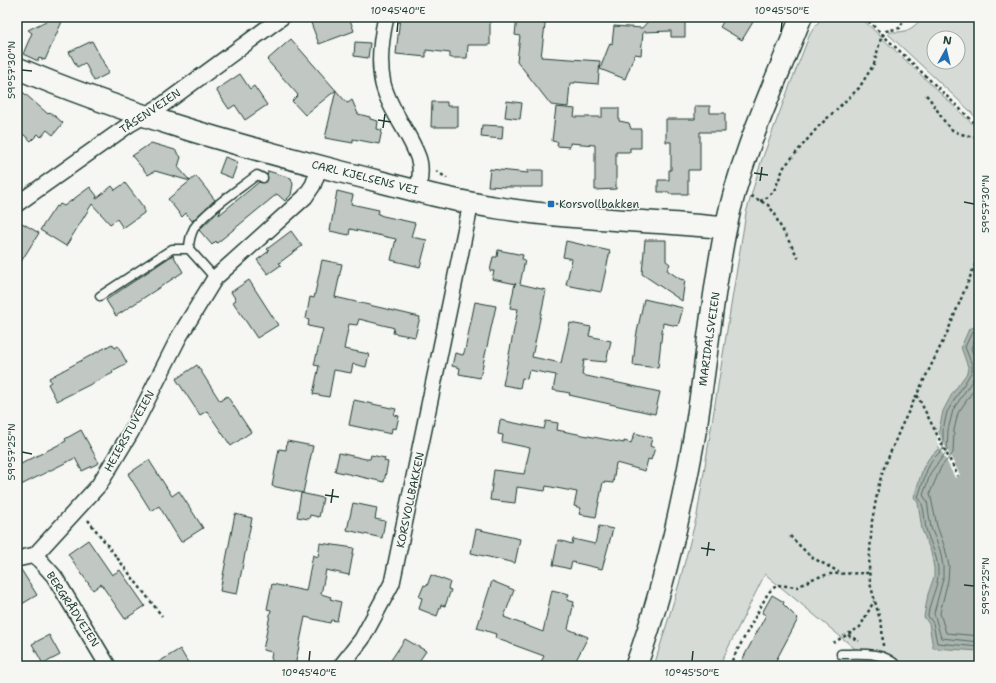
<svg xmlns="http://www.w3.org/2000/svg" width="996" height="683" font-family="'Shantell Sans',sans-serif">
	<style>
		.green { fill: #d6dbd6; stroke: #7a8c85; fill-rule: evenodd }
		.water { fill: #aab3ae; stroke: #72847d }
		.pier { fill: #f6f6f2 }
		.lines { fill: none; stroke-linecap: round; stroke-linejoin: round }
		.shore { stroke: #576c65; stroke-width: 1 }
		.building { fill: #c1c8c3; stroke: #1f3d34 }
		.lane-casing { stroke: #1f3d34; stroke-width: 11 }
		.street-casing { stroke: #1f3d34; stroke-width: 18 }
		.secondary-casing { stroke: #1f3d34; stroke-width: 24 }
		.path { stroke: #1f3d34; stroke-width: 2.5; stroke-dasharray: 3 3; stroke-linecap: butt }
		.lane { stroke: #f6f6f2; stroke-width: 8 }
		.street { stroke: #f6f6f2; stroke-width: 15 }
		.secondary { stroke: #f6f6f2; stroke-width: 21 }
		.ticks { fill: none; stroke: #1f3d34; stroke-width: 1.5 }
		.poi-dot { fill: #1f6fb2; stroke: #f6f6f2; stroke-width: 1.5 }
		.labels { text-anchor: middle; stroke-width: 3; stroke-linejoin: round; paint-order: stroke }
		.street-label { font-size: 11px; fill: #1f3d34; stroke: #f6f6f2 }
		.poi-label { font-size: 11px; fill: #1f3d34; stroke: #f6f6f2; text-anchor: start }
		.neatline { fill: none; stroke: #1f3d34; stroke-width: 1.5 }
		.ticks-label { font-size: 10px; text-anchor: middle; fill: #1f3d34 }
	</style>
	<rect width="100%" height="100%" fill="#f6f6f2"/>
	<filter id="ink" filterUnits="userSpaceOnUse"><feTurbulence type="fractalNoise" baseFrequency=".025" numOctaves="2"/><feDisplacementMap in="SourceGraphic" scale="8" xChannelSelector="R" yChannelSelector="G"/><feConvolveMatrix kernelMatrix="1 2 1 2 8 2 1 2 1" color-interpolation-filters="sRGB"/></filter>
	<g filter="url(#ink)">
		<path class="green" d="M822,17H860L979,130V666H934L865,657L765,574L719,666H654L679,584L697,515L746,213L761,162L788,90L810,34Z
			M923,17H979V121L969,110L888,34C892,31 893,32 898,32C909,32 916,25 923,17ZM934,38H958V62H934Z"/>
		<path class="water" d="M974,327H979V651L933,648L929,624L924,617L928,594L934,577V568L931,552L922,530L918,503L914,497L923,468L929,458L939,448V430L943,411L952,394L967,373L968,367L961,347L969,329Z"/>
		<path class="pier" d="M937,430L960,475L955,478L937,442Z"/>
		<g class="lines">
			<path class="shore" d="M979,331L972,332L965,347L972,365V371L947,412L943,430V449L932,460L927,470L918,497C925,505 924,518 926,529C930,544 939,557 938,574C938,588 929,601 928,616L933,623L937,643L979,647
				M979,336L976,337L971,348L977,365L975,376L953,410L948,430L947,451L931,472L923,495L927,501L931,528L940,550L943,566V579L934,613L941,638L979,642
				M979,382L958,413L954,430L953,453L941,467L930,493L937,526L945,548L949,566L948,580L940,613L946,633L979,636"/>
		</g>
		<path class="building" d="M54,17H64L45,60L39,58L38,61L23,54L32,33L28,30Z
			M324,17H349L354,31L319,44L311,23Z
			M400,17L490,20V45H468L467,58H450V53L426,50V57L396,54Z
			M517,17H546L541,57L600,61L598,84L575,82V83H570L568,107L551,105L517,61L520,36L515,35Z
			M652,17H685V37H671V31L643,32L641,55L635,54L625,79L600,69L610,43L612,44L614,26L642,28Z
			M726,17H756L742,40L720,27Z
			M291,39L346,102L348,103L352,100L358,114L370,117V119L378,121L377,129L382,130L379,144L353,139V143L325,138L336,90L305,115L292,101L298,95L267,60Z
			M92,41L109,73L94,81L85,63L77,67L69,52Z
			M355,42L370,43L368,58L354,56Z
			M240,74L250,89L254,86L267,105L245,120L235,105L229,109L216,90Z
			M17,87L48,114L50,112L63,123L53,135L47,130L41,137L38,134L31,141L17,129Z
			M507,101L522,103L520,119L505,117Z
			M432,102H447V106H458V127H431Z
			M695,106H710V113H725V132H700V170H688V194H669V192H658V180H669V170H671V142H666V119H695Z
			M556,107L575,109L574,117H602V108H619V121L629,123L631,129H641V148H630V152H616V189L595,190V145L570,143V147L557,146L558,142L552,141Z
			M482,125L503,126L502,139L481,137Z
			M151,143L175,150L181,157L178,167L190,181L196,176L215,200L192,221L186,213L182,217L168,199L190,181L155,171L148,175L132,156Z
			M225,157L238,162L232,178L219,173Z
			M490,169L528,173V170H543V187H506L488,186Z
			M268,171L291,178L293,184L291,195L285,201L277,194L217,243L216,241L212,245L199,230L221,209L219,215L259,182H266Z
			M125,183L144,208V213L123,228L117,219L110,224L92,204L66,246L40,230L56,206L58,207L60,204L64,206L90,187L97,196L96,199L112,186L115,190Z
			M337,191L353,195L351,204L379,210L378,214L383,216L415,223L411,237L427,240L420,267L391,260L396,239L350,229L349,235L330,231Z
			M22,223L39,233L17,268V231Z
			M291,231L302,246L279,263L281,265L268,274L257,260L269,251L267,249Z
			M645,240H666V261L670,264L667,270L680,279L685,280L682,301L642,274Z
			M566,241L610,251L601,292L566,285L572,259L563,257Z
			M498,250L523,255L522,259L525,260L520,284L546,290L532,357L561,363L570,323L591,327L589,336L611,341L606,362L584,360L582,375L660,392L655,414L569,395L570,393L553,390L556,375L529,370L527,379L522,378L520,388L503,385L518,309L510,308L515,283L516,284L492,279L494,271H490L493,257H497Z
			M173,255L183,272L116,316L106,300Z
			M322,260L342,264L335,297L420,317L415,337L393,333L394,328L391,327L359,319L357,325L349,324L344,349L369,354L366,367L353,364L351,373L334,370L329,397L313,394L319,366L314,365L323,329L308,326L309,320L306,319L310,297L314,298Z
			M249,280L278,325L257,338L233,302L236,300L231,292Z
			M644,299L683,308L678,326L663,323L658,368L633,365L636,337Z
			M475,302L496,306L480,378L459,374L460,368L452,366L455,353L463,355L465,350Z
			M112,344L115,348L118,346L127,363L112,371L113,373L57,401L48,384L51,382L49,378Z
			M197,365L220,401L227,396L251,432L231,446L207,411L200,415L176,379Z
			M354,400L396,409L394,415L399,416L396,429L392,428L391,434L349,425Z
			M500,420L544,429L546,421L558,423L557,430L624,443V441L631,443L635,433L652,438L650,446L655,448L651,460L648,459L645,471L616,463L613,483L603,482L596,517L579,514L581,508L574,506L577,492L546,486L545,491L517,487L515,503L490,500L494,470L524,474L530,448L502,442L503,435L498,434Z
			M81,430L99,463L82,471L75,458L17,487V466L66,441L65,439Z
			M287,441L313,446L303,493L272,486L279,449L286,450Z
			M339,453L366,459H370L371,455L385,458L384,461L388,462L384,482L335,471Z
			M149,460L172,496L179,491L203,528L181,542L159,506L151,511L128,474Z
			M301,493L323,498L319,517L310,515L309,519L297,517Z
			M353,503L377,508L375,519L385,521L382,538L347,530Z
			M235,514L252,518L237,594L220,591Z
			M599,526L613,529L602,569L572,562L570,569L553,565L558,540L572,544L573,539L595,544Z
			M476,529L520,539L515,563L471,553Z
			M88,540L112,575L120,570L145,606L125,619L101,584L93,590L68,554Z
			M320,543L354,548L349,575L326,570L321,594L331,597L330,599L341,602L337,621L331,620L330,623L305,617L295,666L282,664L275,666L271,658L272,652L263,650L271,610L267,609L272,584L306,591L313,555L318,557Z
			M17,568H20L37,595L17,607Z
			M431,575L450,582L448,589L451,590L445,606L441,605L437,616L419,609L422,598L419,597L424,585L427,586Z
			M492,581L514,590L504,617L543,632L552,590L569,594L567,600L574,602L568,629L588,637L573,666H539L544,656L495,638L496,634L477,628Z
			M772,595L784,602L783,604L798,619L773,666H739L766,615L762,613Z
			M49,635L60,655L43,664L32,644Z
			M405,639L426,651L416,666H400L391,660Z
			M180,649L190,666H152Z"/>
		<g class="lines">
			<g class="lane-casing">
				<path id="lane" d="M215,278L189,249C189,243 191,234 194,228C207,210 239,189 257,175L263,178
					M100,296L172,249H189
					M841,654C859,654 884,651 897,666"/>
			</g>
			<g class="street-casing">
				<path id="street" d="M386,17C381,39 378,62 383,84C390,111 409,132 418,157C422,167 420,180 418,190
					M17,204L130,124L161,106L282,17
					M35,555L54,576L108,666
					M17,559L35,555L99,485L131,432L179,337L215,278L305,197L313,185L320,166
					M341,666L362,639L392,583L471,203"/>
			</g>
			<g class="secondary-casing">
				<path id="secondary" d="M17,68C120,112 229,143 338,171C391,184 445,200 499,208C574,220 650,220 726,228
					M636,666C665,586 683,504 697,421C707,356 713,290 726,227C741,154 774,86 801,17"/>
			</g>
			<path class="path" d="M864,17L979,127
				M926,95C936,105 940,118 950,128C956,134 970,136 979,138
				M436,171L447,178
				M751,196L768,205L775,214L778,222L799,259
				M760,201L765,199L774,191L784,167L818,127L859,88L874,64L881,38L886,31L900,28L905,17
				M917,395L958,476
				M88,520L162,616
				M790,536L811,557L839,572
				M848,635L859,641
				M833,643L860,627L874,601
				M883,646L882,627L870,583L869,566L872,521L879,484L884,468L901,427L947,333L979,255
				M729,666L768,593L777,585L798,587L812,579L829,574L869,573"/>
			<use href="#lane" class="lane"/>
			<use href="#street" class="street"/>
			<use href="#secondary" class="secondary"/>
		</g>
	</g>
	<path class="ticks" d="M397,32L398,22M781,32L782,22M22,70L32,71M378,120L391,122M383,128L385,114M754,173L768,175M760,181L762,167M964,202L974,204M22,452L32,454M325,495L339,497M331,503L333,489M701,548L715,550M707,556L709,542M964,585L974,586M309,661L310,651M692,661L693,651"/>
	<rect class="poi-dot" x="547" y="200" width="8" height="8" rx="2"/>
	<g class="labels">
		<g class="street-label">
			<text transform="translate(150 111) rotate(-34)" y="4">TÅSENVEIEN</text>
			<text transform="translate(365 177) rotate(14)" y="4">CARL KJELSENS VEI</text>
			<text transform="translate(709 339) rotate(-82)" y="4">MARIDALSVEIEN</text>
			<text transform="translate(129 431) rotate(-61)" y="4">HEIERSTUVEIEN</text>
			<text transform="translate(410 500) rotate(-78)" y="4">KORSVOLLBAKKEN</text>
			<text transform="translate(73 609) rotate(57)" y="4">BERGRÅDVEIEN</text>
		</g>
		<g class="poi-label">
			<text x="559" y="208">Korsvollbakken</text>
		</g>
	</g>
	<rect width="996" height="683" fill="none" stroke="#f6f6f2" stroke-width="44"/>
	<g transform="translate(946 50) rotate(8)"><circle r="19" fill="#f6f6f2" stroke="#a0aca6"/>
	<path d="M0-3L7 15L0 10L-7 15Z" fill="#1f6fb2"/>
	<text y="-6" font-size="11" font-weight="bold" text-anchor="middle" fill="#1f3d34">N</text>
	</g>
	<rect x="22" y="22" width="952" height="639" class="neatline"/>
	<g class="ticks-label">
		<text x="398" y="14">10°45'40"E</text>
		<text x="782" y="14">10°45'50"E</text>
		<text transform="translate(11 70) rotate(-90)" y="4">59°57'30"N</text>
		<text transform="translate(985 204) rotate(-90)" y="4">59°57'30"N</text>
		<text transform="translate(11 452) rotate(-90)" y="4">59°57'25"N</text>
		<text transform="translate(985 586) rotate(-90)" y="4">59°57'25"N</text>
		<text x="309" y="676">10°45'40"E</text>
		<text x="692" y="676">10°45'50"E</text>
	</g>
</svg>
